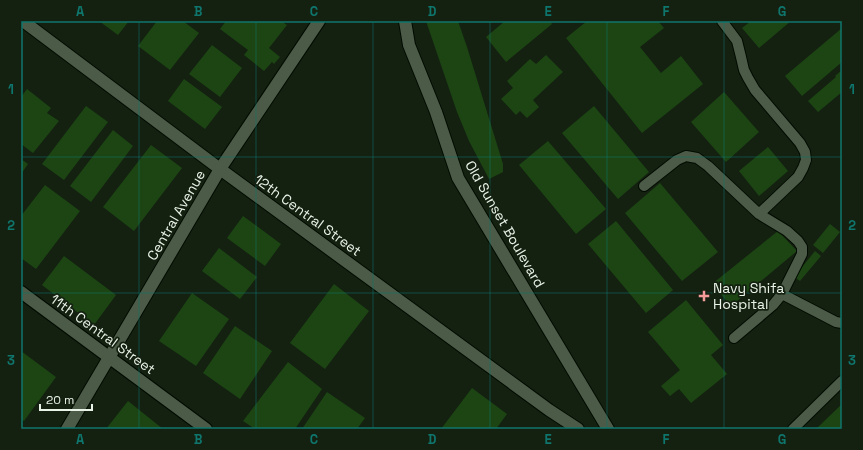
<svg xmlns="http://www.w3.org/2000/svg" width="863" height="450" font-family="'Space Grotesk',sans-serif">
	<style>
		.building { fill: #1c4513 }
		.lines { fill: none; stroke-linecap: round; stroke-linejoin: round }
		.service-casing { stroke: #020b01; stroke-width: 12 }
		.minor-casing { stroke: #020b01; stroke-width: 14 }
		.tertiary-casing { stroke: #020b01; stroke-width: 14 }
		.service { stroke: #4b5b47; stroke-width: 10 }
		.minor { stroke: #4b5b47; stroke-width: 12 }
		.tertiary { stroke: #4b5b47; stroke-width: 12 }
		.grid { fill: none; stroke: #0f766e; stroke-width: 1; stroke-opacity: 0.55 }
		.poi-dot { fill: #f59b9a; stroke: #142111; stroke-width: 1.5 }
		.labels { text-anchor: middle; stroke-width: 3.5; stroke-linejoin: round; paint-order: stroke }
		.street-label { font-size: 14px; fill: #eaf3e8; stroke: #142111 }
		.poi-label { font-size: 14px; fill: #eaf3e8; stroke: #142111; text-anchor: start }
		.neatline { fill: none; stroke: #0f766e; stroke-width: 1.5 }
		.grid-label { font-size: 13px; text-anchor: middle; font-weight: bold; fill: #0f766e }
	</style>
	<rect width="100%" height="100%" fill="#142111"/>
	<path class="building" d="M99,21H129L118,35Z
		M157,21H183L199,33L170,70L138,46Z
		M226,21H281L287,25L269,48L280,57L274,64L272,62L264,71L244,55L248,50L220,29Z
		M426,21H458L467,47L503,164V172L489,179L469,141L457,112Z
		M505,21H550L552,24L506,62L486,37Z
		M587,21H658L664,28L640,47L661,73L681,56L703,84L642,133L566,38Z
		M751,21H791L759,48L742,28Z
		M842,28V62L802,96L785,76Z
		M212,45L242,68L220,97L189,74Z
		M546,55L563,72L533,100L539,107L527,118L520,111L516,115L501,99L513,88L507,81L530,59L536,64Z
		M842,70V92L818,112L808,101L836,77L835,76Z
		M184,79L222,107L205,129L168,101Z
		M27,89L51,108L47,113L59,121L33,153L21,144V97Z
		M724,92L759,132L726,162L691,122Z
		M86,106L108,122L64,180L42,164Z
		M594,106L649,172L618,199L562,133Z
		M113,130L133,146L91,202L70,186Z
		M548,141L606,209L576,234L519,165Z
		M151,145L182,168L134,231L103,207Z
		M768,147L788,171L759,196L739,171Z
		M21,159L28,164L21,174Z
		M660,183L718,252L682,281L625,213Z
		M45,185L80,211L36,269L21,258V216Z
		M243,216L281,244L265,266L227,238Z
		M616,221L673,290L646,313L588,244Z
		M830,224L840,232L823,253L813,245Z
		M778,231L797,251L731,306L712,284Z
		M219,248L257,277L240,299L202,271Z
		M815,251L821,256L800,281L794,277Z
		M64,256L116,295L94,325L42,285Z
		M334,284L369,311L325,369L290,343Z
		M192,293L229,319L196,366L159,341Z
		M686,300L723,345L711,355L727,374L691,403L679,389L670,396L661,386L680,370L648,332Z
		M235,326L272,351L240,399L203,373Z
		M21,351L56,377L24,421L21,419Z
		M288,362L322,389L295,429H255L243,421Z
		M472,388L507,414L496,429H441Z
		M327,392L365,418L357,429H302Z
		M128,401L163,429H106Z
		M842,404V429H816Z"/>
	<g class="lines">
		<g class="service-casing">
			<path id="service" d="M722,21L737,41L741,57L744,70L748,78L755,90L800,143L805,152L806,160L803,168L798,177L759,214
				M644,186L677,160L686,156L697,158L708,166L759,214L787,231L798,241L802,247V254L782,294L773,305L734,338
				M782,294L836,322L842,323
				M793,429L842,381"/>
		</g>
		<g class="minor-casing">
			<path id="minor" d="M23,21L220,169L549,410L578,429
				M21,292L206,429"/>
		</g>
		<g class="tertiary-casing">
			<path id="tertiary" d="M405,21L409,45L436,112L458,178L608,429
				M67,429L220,169L319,21"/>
		</g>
		<use href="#service" class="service"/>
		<use href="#minor" class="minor"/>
		<use href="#tertiary" class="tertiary"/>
	</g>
	<path class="grid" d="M139,21V429M256,21V429M373,21V429M490,21V429M607,21V429M724,21V429M21,157H842M21,293H842"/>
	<path class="poi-dot" d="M702 290h4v4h4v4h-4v4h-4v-4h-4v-4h4z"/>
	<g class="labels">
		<g class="street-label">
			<text transform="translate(176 215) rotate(-60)" y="5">Central Avenue</text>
			<text transform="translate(308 215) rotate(36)" y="5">12th Central Street</text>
			<text transform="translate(505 224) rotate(60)" y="5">Old Sunset Boulevard</text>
			<text transform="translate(103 334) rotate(36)" y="5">11th Central Street</text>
		</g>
		<g class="poi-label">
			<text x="713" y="293">Navy Shifa<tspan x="713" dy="16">Hospital</tspan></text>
		</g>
	</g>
	<rect width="863" height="450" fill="none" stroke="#142111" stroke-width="44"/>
	<path d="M40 404v6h52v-6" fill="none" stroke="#eaf3e8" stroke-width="2"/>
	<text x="46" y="404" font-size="12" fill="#eaf3e8" stroke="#142111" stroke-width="3" paint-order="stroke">20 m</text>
	<rect x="22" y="22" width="819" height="406" class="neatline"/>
	<g class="grid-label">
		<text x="80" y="16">A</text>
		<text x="198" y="16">B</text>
		<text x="314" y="16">C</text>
		<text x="432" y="16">D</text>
		<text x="548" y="16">E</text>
		<text x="666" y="16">F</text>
		<text x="782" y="16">G</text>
		<text x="11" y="94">1</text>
		<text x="852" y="94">1</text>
		<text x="11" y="230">2</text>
		<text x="852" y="230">2</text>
		<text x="11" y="365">3</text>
		<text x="852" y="365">3</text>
		<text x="80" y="444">A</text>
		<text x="198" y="444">B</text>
		<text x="314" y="444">C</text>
		<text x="432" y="444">D</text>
		<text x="548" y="444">E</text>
		<text x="666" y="444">F</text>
		<text x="782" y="444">G</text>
	</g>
</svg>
